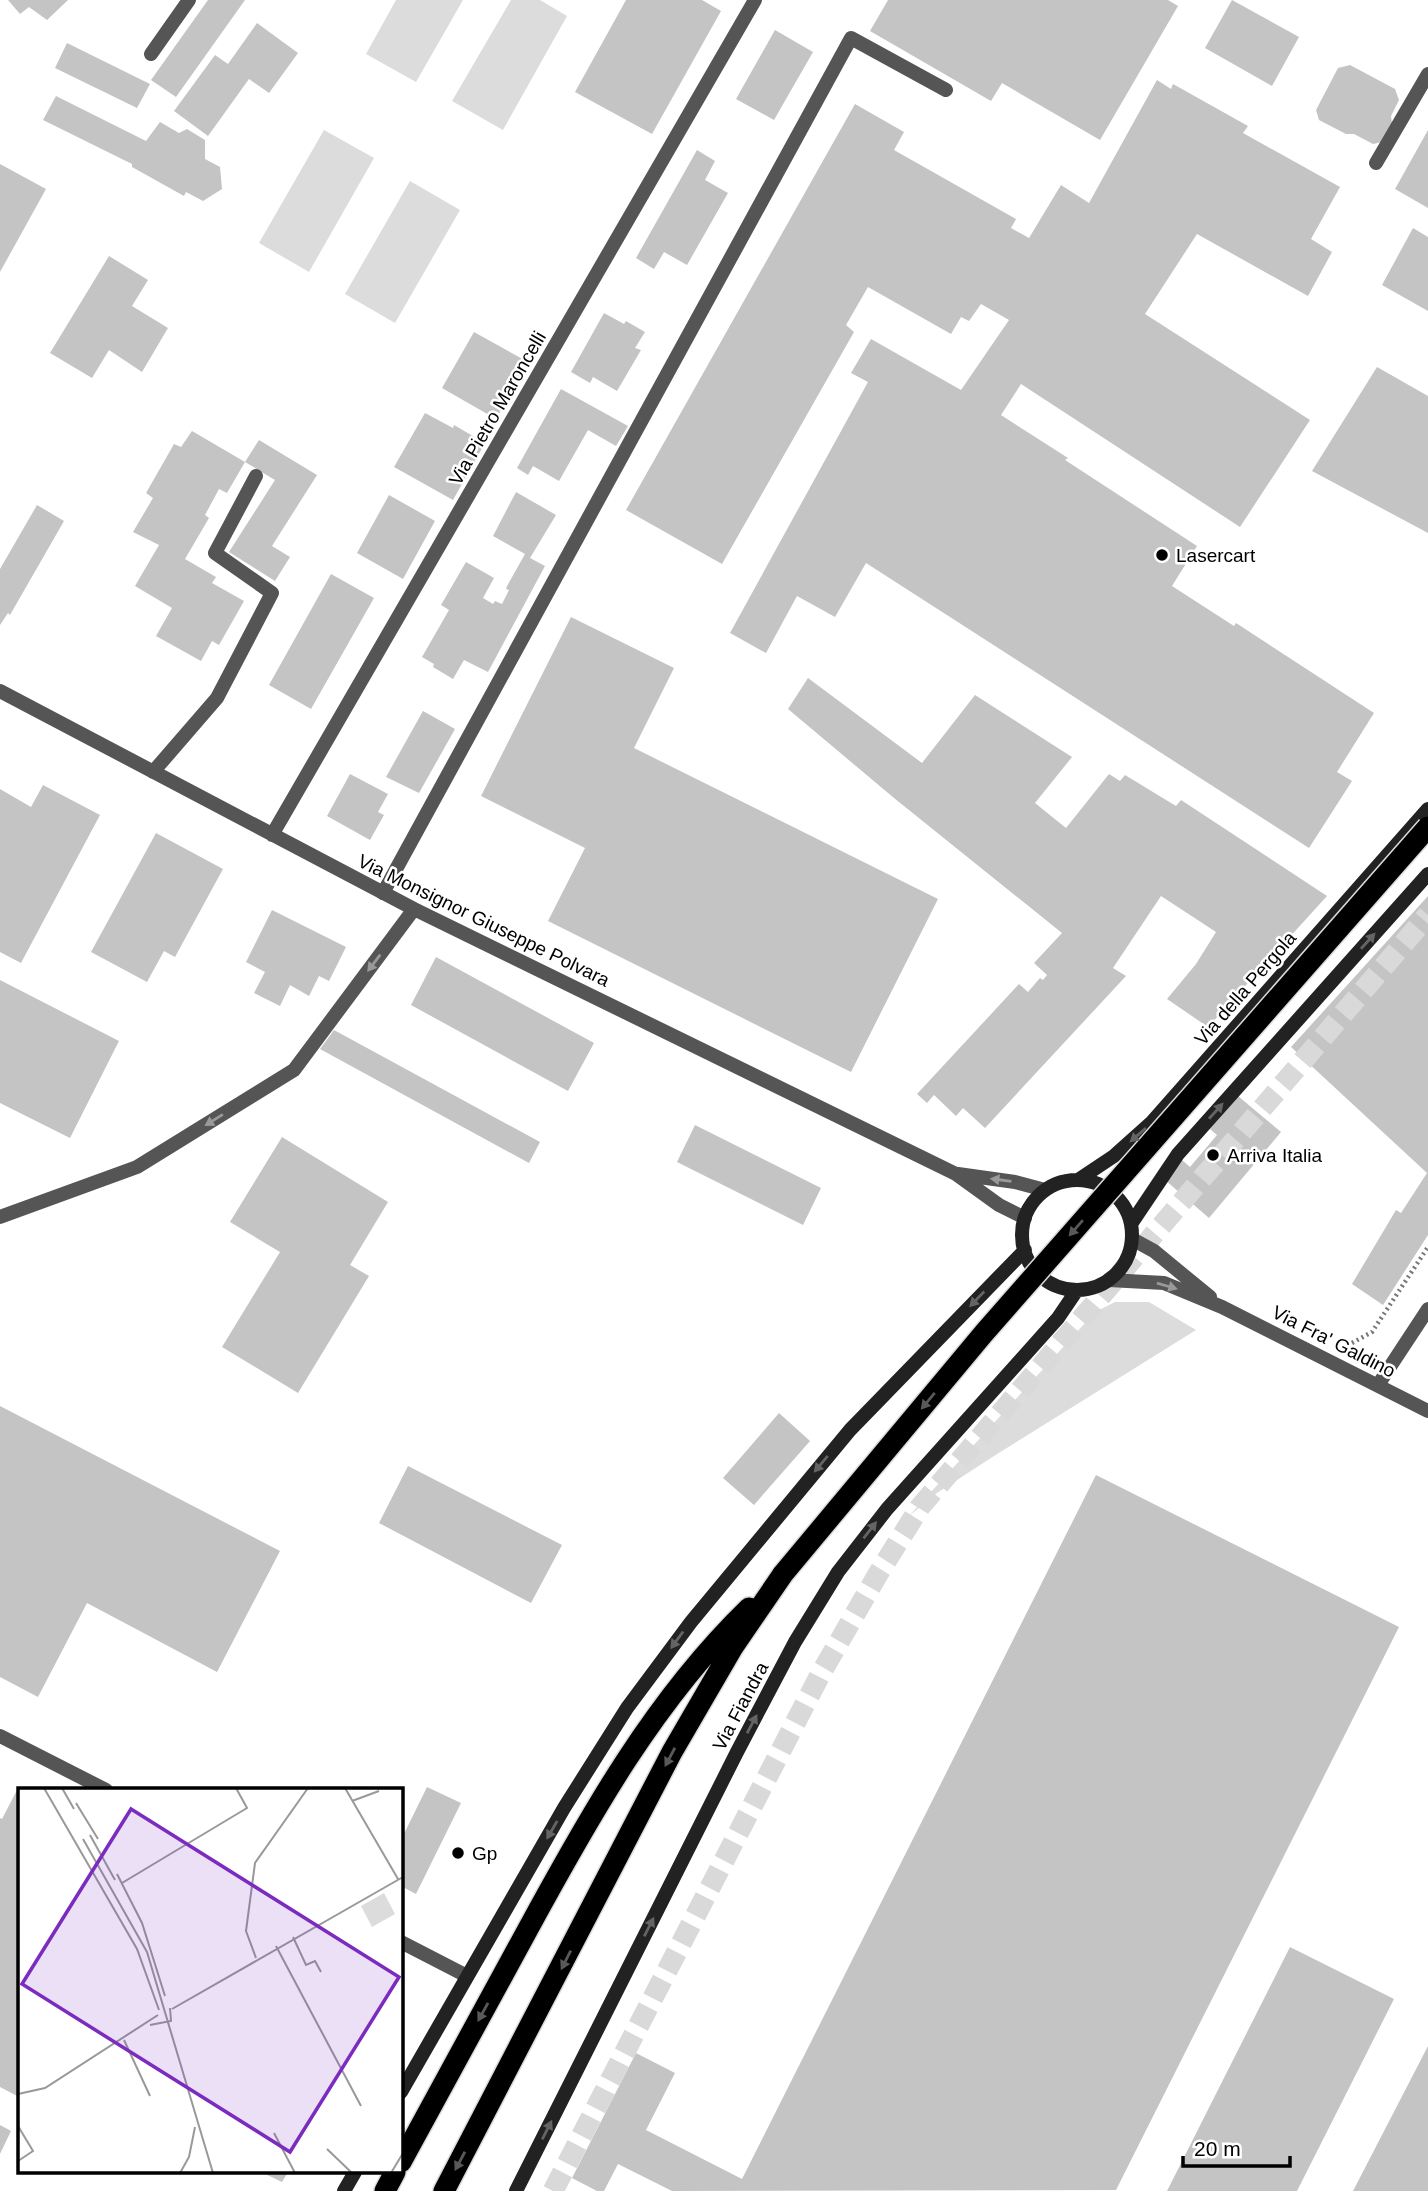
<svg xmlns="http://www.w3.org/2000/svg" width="1428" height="2191" font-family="Arial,sans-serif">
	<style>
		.green { fill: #dcdcdc }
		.building { fill: #c4c4c4 }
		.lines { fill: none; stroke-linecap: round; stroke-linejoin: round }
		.highway-tunnel { stroke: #d9d9d9; stroke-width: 21; stroke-dasharray: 21 10; stroke-linecap: butt }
		.highway-casing { stroke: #dbdbdb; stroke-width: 24 }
		.path { stroke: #777; stroke-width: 4.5; stroke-dasharray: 2 3.5; stroke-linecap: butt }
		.lane { stroke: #555; stroke-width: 14 }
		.street { stroke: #555; stroke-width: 14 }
		.secondary { stroke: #222; stroke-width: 14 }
		.highway { stroke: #000; stroke-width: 21 }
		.highway-bridge-casing { stroke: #dbdbdb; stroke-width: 24; stroke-linecap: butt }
		.highway-bridge { stroke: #000; stroke-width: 21 }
		.oneway { fill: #646464 }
		.oneway2 { fill: #999 }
		.oneway3 { fill: #595959 }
		.poi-dot { fill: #000; stroke: #fff; stroke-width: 2.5 }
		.labels { text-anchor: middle; stroke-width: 5; stroke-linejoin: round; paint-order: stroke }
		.street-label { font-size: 19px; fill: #000; stroke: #fff }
		.poi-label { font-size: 19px; fill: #000; stroke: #fff; text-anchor: start }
		.inset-road { fill: none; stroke: #999; stroke-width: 2 }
		.view { fill: #7b2cbf; fill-opacity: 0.15; stroke: #7b2cbf; stroke-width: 3.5 }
		.inset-edge { fill: none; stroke: #000; stroke-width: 3.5 }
	</style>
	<rect width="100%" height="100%" fill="#fff"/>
	<path class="green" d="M396,0H463L416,82L366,54Z
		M511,0H540L567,16L503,130L452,101Z
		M324,130L374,158L309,272L259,243Z
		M410,181L460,210L395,323L345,294Z
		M1115,1302H1149L1196,1330L994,1456L937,1493L909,1516L1095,1312Z"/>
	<path class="building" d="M8,0H68L47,20L29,7L20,14Z
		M208,0H245L176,97L151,80Z
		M626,0H702L721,11L652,134L575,92Z
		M888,0H1168L1178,6L1100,140L1002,83L991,101L870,31Z
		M1232,0L1299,37L1272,86L1205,48Z
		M257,23L298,53L269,93L249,79L208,136L174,111L215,55L228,64Z
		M775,30L813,52L774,120L736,99Z
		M67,43L150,84L137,108L55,68Z
		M1350,65L1395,89L1399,100L1391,116L1392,124L1382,142L1373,144L1354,134H1346L1319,120L1316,110L1338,68Z
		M1157,80L1171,89L1173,84L1248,126L1243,133L1340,187L1311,239L1332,252L1308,296L1197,234L1145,314L1310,420L1240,527L1021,384L1001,415L1068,458L1065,460L1197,546L1172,586L1234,626L1236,623L1374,713L1337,772L1352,781L1309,848L866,563L835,617L797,596L766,653L730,633L868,382L851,373L871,339L961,390L1009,320L981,304L969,321L961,317L951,334L868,287L846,325L854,332L722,564L626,510L855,104L904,132L894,150L1016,219L1011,228L1029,238L1061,185L1089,203Z
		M56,96L146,141L160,122L179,133L187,129L205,140V159L220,167L222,189L203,201L186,192L184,196L132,167V164L43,120Z
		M1428,130V208L1395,189Z
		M697,150L715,161L705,180L728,193L687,265L664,252L654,269L636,258Z
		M0,164L46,189L0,272Z
		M1413,228L1428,237V311L1382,285Z
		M109,256L148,280L132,306L168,328L142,372L109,350L92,378L50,353Z
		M604,313L624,324L626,321L645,332L635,348L641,350L617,391L593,377L590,383L571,372Z
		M474,332L528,362L496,419L442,388Z
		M1377,367L1428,396V533L1312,471Z
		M561,389L628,426L616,446L588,430L559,481L533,466L528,475L517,468Z
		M425,413L453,428L454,425L485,443L453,500L394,467Z
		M192,431L245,462L227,493L219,489L205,515L209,518L185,559L216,577L212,583L244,601L219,645L212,641L201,661L156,636L172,608L135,586L159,545L133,532L153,498L146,493L174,444L181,447Z
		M259,440L317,475L272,546L290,557L275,581L229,552L275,480L245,462Z
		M516,492L556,515L530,558L545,566L488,672L464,660L453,679L433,667L434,664L422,657L449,610L441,605L466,562L494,578L483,598L493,604L495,601L502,604L509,590L506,589L507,586L525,554L493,536Z
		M389,495L435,521L403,579L357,553Z
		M37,505L64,521L10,615L8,613L0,625V569Z
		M331,574L374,598L311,709L269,685Z
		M571,617L674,668L634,748L938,899L851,1072L548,921L585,848L481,796Z
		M808,678L922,763L975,695L1072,757L1035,803L1066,828L1109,774L1120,781L1125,775L1176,806L1181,800L1327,896L1208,1027L1167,999L1196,964L1216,932L1161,896L1113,968L1126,976L985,1128L963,1108L956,1116L934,1095L927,1103L917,1094L1019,984L1028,992L1040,978L1043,980L1047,975L1034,963L1062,933L894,798L788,709Z
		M423,711L455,729L419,793L386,777Z
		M350,774L388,794L378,812L384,815L370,840L327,816Z
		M43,785L100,815L21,963L0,952V789L31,807Z
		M156,833L223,869L175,957L164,951L147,982L91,952Z
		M1428,896V1235L1383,1305L1352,1284L1396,1210L1401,1213L1427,1173L1291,1047Z
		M272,910L346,947L329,981L319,976L309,996L290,985L280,1006L254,993L265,972L246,962Z
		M436,957L594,1043L568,1091L411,1005Z
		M0,980L119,1041L70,1138L0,1103Z
		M334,1030L540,1142L529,1163L320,1049Z
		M1238,1096L1281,1132L1209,1218L1165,1180L1182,1160L1190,1167L1217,1135L1210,1129Z
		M695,1125L821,1188L803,1225L677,1162Z
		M282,1137L388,1202L350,1265L369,1276L298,1393L222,1347L280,1252L230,1222Z
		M0,1406L280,1551L217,1672L87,1603L38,1697L0,1677Z
		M779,1413L810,1441L754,1505L723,1478Z
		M408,1466L562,1545L531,1603L379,1523Z
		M1096,1475L1399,1627L1116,2190L672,2191L618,2164L604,2191H597L572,2178L636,2053L675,2073L646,2130L742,2179Z
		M427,1787L461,1803L416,1894L401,1886V1840Z
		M16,1792L19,1793V2097L0,2087V1818L2,1819Z
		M1290,1947L1394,1999L1297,2191H1167Z
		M1428,2046V2191H1353Z
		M0,2125L11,2131L0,2154Z
		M261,2172H288L282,2182Z"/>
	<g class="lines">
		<path class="highway-tunnel" d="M553,2191L820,1675L878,1574L920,1507L1428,915"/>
		<g class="highway-casing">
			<path id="highway" d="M401,2162C443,2084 486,2007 528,1929C590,1815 655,1699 749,1608
				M385,2191L395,2172
				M444,2191L672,1752L733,1647L783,1574"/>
		</g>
		<path class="path" d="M1352,1343L1372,1332L1428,1247"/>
		<path class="lane" d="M151,54L189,0
			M383,893L851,38L946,90"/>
		<path class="street" d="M1376,163L1428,74
			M0,691L414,909L956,1174L999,1205L1025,1218
			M153,772L217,698L272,593L215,553L256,476
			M272,835L755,0
			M958,1174L1015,1182L1045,1190
			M0,1217L137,1167L294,1070L414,909
			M1132,1239L1154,1251L1210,1297
			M1109,1280L1164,1283L1222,1307L1428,1411
			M1378,1385L1428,1309
			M0,1736L106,1790
			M401,1942L467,1976"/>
		<path class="secondary" d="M1078,1180L1114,1156L1152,1122L1428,809
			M1022 1235a55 55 0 1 1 110 0a55 55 0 1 1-110 0Z
			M1131,1224L1178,1154L1428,874
			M401,2092L564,1808L627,1708L691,1622L850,1430L1025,1250
			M344,2191L355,2172
			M516,2191L737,1752L795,1642L838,1572L887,1509L1058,1318L1077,1290"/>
		<use href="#highway" class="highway"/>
		<g class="highway-bridge-casing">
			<path id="highway-bridge" d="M783,1574L984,1333L1428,827"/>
		</g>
		<use href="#highway-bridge" class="highway-bridge"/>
	</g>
	<defs><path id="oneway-solid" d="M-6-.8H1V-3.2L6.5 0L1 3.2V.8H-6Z" transform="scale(1.75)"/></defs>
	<g class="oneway">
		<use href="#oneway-solid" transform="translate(1368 941) rotate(-48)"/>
		<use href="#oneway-solid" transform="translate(1216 1111) rotate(-48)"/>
		<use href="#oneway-solid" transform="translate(1138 1135) rotate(139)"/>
		<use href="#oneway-solid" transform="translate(977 1299) rotate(134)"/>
		<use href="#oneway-solid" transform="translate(821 1464) rotate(130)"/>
		<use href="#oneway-solid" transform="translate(870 1530) rotate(-52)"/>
		<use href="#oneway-solid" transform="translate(677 1640) rotate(126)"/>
		<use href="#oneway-solid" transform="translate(752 1724) rotate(-62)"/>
		<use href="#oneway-solid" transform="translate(552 1830) rotate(120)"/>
		<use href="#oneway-solid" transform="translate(649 1927) rotate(-63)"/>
		<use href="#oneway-solid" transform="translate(547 2130) rotate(-63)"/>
	</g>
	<g class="oneway2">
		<use href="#oneway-solid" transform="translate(374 963) rotate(127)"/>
		<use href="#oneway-solid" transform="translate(214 1120) rotate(148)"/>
		<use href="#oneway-solid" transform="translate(1001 1180) rotate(-172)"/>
		<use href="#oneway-solid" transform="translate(1167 1286) rotate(16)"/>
	</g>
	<g class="oneway3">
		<use href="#oneway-solid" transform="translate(1076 1228) rotate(131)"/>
		<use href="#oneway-solid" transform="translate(928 1401) rotate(130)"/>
		<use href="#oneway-solid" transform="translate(670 1757) rotate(118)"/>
		<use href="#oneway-solid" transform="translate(566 1960) rotate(117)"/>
		<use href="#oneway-solid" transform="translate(483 2012) rotate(119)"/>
		<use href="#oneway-solid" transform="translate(460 2161) rotate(118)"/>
	</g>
	<g class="poi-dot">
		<circle cx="1162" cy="555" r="7"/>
		<circle cx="1213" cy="1155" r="7"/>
		<circle cx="458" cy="1853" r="7"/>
	</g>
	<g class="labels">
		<g class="street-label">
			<text transform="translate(497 408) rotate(-60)" y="7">Via Pietro Maroncelli</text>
			<text transform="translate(484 920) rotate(26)" y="7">Via Monsignor Giuseppe Polvara</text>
			<text transform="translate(1245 988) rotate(-49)" y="7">Via della Pergola</text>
			<text transform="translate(1334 1341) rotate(27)" y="7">Via Fra' Galdino</text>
			<text transform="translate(740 1706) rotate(-62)" y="7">Via Fiandra</text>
		</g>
		<g class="poi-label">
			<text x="1176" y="562">Lasercart</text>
			<text x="1227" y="1162">Arriva Italia</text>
			<text x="472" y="1860">Gp</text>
		</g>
	</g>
	<g transform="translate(18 1788)">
		<rect width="385" height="385" fill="#fff"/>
		<path d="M366,105L377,126L354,139L343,118Z" fill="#dcdcdc"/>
		<path class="inset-road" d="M26,0L119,161L141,222M44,0L56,21M327,0L380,91M334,13L361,3M58,15L80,51M72,47L97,92M65,51L129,164L195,385M99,86L124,135L147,208M104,95L229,20L218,0M275,149L288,177L297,173L303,184M258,158L343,318M238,170L228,143L237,75L290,0M154,221L385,89M132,237L153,233L152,220M106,252L132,308M0,306L27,300L140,227M0,338L15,363L0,373M256,345L277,385M309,361L334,385M162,385L171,369L177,339M373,385L385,365"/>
		<path class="view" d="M113,21L381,189L272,364L4,196Z"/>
		<rect width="385" height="385" class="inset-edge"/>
	</g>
	<path d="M1183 2156v10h107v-10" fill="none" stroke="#000000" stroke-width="3.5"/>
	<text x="1194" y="2156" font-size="21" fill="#000000" stroke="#ffffff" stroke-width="5" paint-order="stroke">20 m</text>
</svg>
